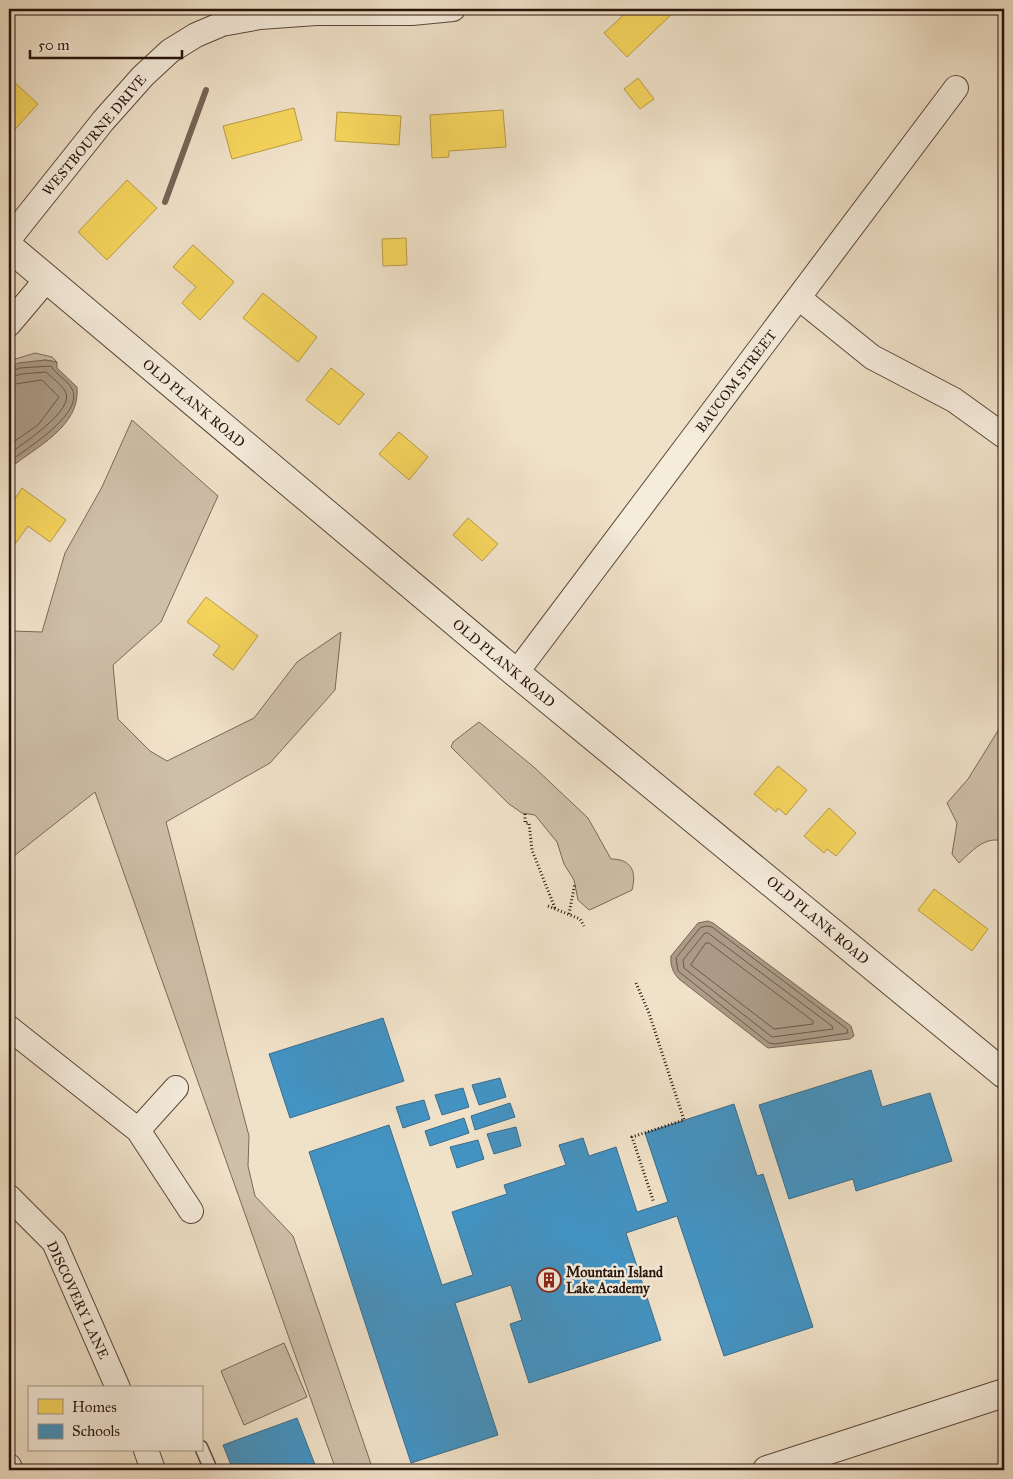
<svg xmlns="http://www.w3.org/2000/svg" width="1013" height="1479" font-family="'IM FELL Great Primer',serif">
	<style>
		.green { fill: #cebfa9; stroke: #7a695a }
		.water { fill: #ac9c88; stroke: #776556 }
		.homes { fill: #f6d55c; stroke: #b89b44 }
		.schools { fill: #4393c3; stroke: #3b6d8c }
		.lines { fill: none; stroke-linecap: round; stroke-linejoin: round }
		.shore { stroke: #6a584a; stroke-width: 1 }
		.stream { stroke: #776556; stroke-width: 6 }
		.service-casing { stroke: #59473a; stroke-width: 15 }
		.minor-casing { stroke: #59473a; stroke-width: 26 }
		.tertiary-casing { stroke: #59473a; stroke-width: 30 }
		.path { stroke: #27130b; stroke-width: 3; stroke-dasharray: 1 2.5; stroke-linecap: butt }
		.service { stroke: #f5ecdc; stroke-width: 12 }
		.minor { stroke: #f5ecdc; stroke-width: 24 }
		.tertiary { stroke: #f5ecdc; stroke-width: 28 }
		.labels { text-anchor: middle; stroke-width: 5; stroke-linejoin: round; paint-order: stroke }
		.street-label { font-size: 14px; fill: #27130b; stroke: #f5ecdc }
		.poi-label { font-size: 14px; font-weight: bold; fill: #27130b; stroke: #f5ecdc; text-anchor: start }
	</style>
	<rect width="100%" height="100%" fill="#f0e2c9"/>
	<filter id="stains"><feTurbulence type="fractalNoise" baseFrequency=".004" numOctaves="4"/><feColorMatrix values="0 0 0 0 .2 0 0 0 0 .09 0 0 0 0 .02 0 0 0 .5 -.17"/></filter>
	<radialGradient id="worn" r=".72"><stop offset=".6" stop-color="#630" stop-opacity="0"/><stop offset="1" stop-color="#630" stop-opacity=".3"/></radialGradient>
	<path class="green" d="M35,353L52,357L57,362L45,360L9,368V361Z
		M132,420L218,496L161,622L113,665L118,719L150,751L167,761L254,718L297,662L341,632L335,690L270,763L166,822L249,1136L248,1166L255,1196L293,1236L373,1470H336L95,792L9,860V627L12,631L42,632L65,553L102,487Z
		M1004,721V842C986,834 971,852 959,863L952,854L957,823L947,803L968,779Z
		M479,722L535,768L588,818L611,859C631,859 637,871 632,890L594,908L589,910L578,900L574,880L564,864L557,842L535,815L522,813L509,804L451,747L453,742Z
		M284,1343L307,1397L244,1425L221,1371Z"/>
	<path class="water" d="M45,360L57,362V368L77,387C81,427 35,447 9,469V368L18,363Z
		M708,921L713,923L851,1026L854,1036L850,1039L768,1048L679,979C673,973 670,965 671,956L698,923Z"/>
	<path class="homes" d="M630,9H671L674,12L627,57L604,33Z
		M638,78L654,99L640,109L624,89Z
		M12,80L38,104L9,136V84Z
		M294,108L302,140L232,159L223,126Z
		M503,110L506,147L449,151V157L432,158L430,115Z
		M337,112L401,116L399,145L335,141Z
		M127,180L157,208L107,260L78,232Z
		M406,238L407,265L383,266L382,239Z
		M193,245L234,282L200,320L182,303L196,287L173,267Z
		M263,293L317,337L298,362L243,318Z
		M331,368L364,394L339,425L306,400Z
		M399,432L428,457L409,480L379,454Z
		M22,488L66,520L50,542L28,526L15,544L9,540V519L12,514L9,512V507Z
		M468,518L498,544L482,561L453,535Z
		M206,597L258,636L233,670L213,655L220,646L187,622Z
		M778,766L807,790L786,815L778,808L776,812L754,794Z
		M829,808L856,833L836,856L827,849L824,853L804,836Z
		M934,889L988,929L972,951L918,910Z"/>
	<path class="schools" d="M383,1018L404,1081L290,1118L269,1054Z
		M871,1070L882,1107L930,1093L952,1161L856,1191L853,1179L789,1199L759,1105Z
		M500,1078L506,1097L479,1105L472,1085Z
		M463,1088L469,1107L442,1115L435,1095Z
		M424,1100L430,1119L403,1128L396,1107Z
		M510,1103L515,1117L475,1130L471,1116Z
		M734,1104L757,1176L763,1174L813,1327L724,1356L677,1216L626,1233L661,1340L529,1383L510,1324L522,1320L511,1285L455,1303L498,1435L411,1463L309,1152L389,1125L442,1285L473,1275L452,1212L507,1194L504,1185L566,1165L559,1145L583,1138L589,1156L616,1147L637,1212L668,1202L645,1133Z
		M464,1118L469,1133L430,1146L425,1131Z
		M516,1127L521,1146L494,1154L487,1134Z
		M478,1140L484,1159L457,1168L450,1147Z
		M297,1418L317,1470H233L223,1445Z"/>
	<g class="lines">
		<path class="shore" d="M9,372L20,368L51,366C56,375 68,380 72,389C85,414 24,450 9,462
			M9,378L21,374L46,372C52,378 61,384 65,391C77,410 20,445 9,454
			M9,385L42,380L59,397L38,425L9,445
			M707,926L712,927L847,1029L848,1033L775,1044L769,1043L678,971L676,958L700,928Z
			M708,933L832,1026L833,1029L772,1037L684,968L683,960L704,934Z
			M706,943H709L813,1021V1024L774,1029L691,965Z"/>
		<path class="stream" d="M165,202L206,90"/>
		<g class="service-casing">
			<path id="service" d="M201,1447L211,1470"/>
		</g>
		<g class="minor-casing">
			<path id="minor" d="M9,239L103,121L143,76L170,51L196,35L222,24L260,17L316,13H412L453,9
				M799,298L872,357L954,400L1004,436
				M9,324L47,279
				M516,673L956,88
				M9,1028L138,1130L191,1211
				M138,1130L176,1088
				M9,1197L54,1242L118,1388
				M146,1450L153,1470
				M9,1466L11,1470"/>
		</g>
		<g class="tertiary-casing">
			<path id="tertiary" d="M9,247L516,673L1004,1074
				M767,1470L1004,1393"/>
		</g>
		<path class="path" d="M525,814V823H529L532,850L555,908
			M548,906L580,919L584,926
			M569,914L575,883
			M636,983L649,1013L684,1120L632,1137L654,1203"/>
		<use href="#service" class="service"/>
		<use href="#minor" class="minor"/>
		<use href="#tertiary" class="tertiary"/>
	</g>
	<defs>
		<g id="building-ring" transform="scale(1.25)"><circle r="9.5" fill="#f5ecdc" stroke="#8f2418" stroke-width="1.5"/><path d="M-4-6H4V6H1V3H-1V6H-4ZM-2.5-4.3h1.7v1.8h-1.7ZM.8-4.3h1.7v1.8H.8ZM-2.5-1h1.7V.8h-1.7ZM.8-1h1.7V.8H.8Z" fill="#8f2418"/></g>
	</defs>
	<g fill-rule="evenodd">
		<use href="#building-ring" x="549" y="1280"/>
	</g>
	<g class="labels">
		<g class="street-label">
			<text transform="translate(94 135) rotate(-50)" y="5">WESTBOURNE DRIVE</text>
			<text transform="translate(736 381) rotate(-53)" y="5">BAUCOM STREET</text>
			<text transform="translate(194 403) rotate(40)" y="5">OLD PLANK ROAD</text>
			<text transform="translate(504 663) rotate(40)" y="5">OLD PLANK ROAD</text>
			<text transform="translate(818 920) rotate(40)" y="5">OLD PLANK ROAD</text>
			<text transform="translate(78 1300) rotate(65)" y="5">DISCOVERY LANE</text>
		</g>
		<g class="poi-label">
			<text x="566" y="1277">Mountain Island<tspan x="566" dy="16">Lake Academy</tspan></text>
		</g>
	</g>
	<rect width="1013" height="1479" fill="none" stroke="#f0e2c9" stroke-width="30"/>
	<rect x="10" y="10" width="993" height="1459" fill="none" stroke="#27130b" stroke-width="2.5"/>
	<rect x="15" y="15" width="983" height="1449" fill="none" stroke="#27130b"/>
	<rect x="28" y="1386" width="175" height="65" fill="#f5ecdc" stroke="#a39588"/>
	<rect x="38" y="1399" width="25" height="15" fill="#f6d55c" stroke="#a39588"/>
	<text x="72" y="1412" font-size="15" fill="#27130b">Homes</text>
	<rect x="38" y="1424" width="25" height="15" fill="#4393c3" stroke="#a39588"/>
	<text x="72" y="1436" font-size="15" fill="#27130b">Schools</text>
	<path d="M30 50v8h152v-8" fill="none" stroke="#27130b" stroke-width="2.5"/>
	<text x="38" y="50" font-size="15" fill="#27130b" stroke="#f5ecdc" stroke-width="4" paint-order="stroke">50 m</text>
	<rect width="100%" height="100%" filter="url(#stains)"/>
	<rect width="100%" height="100%" fill="url(#worn)"/>
</svg>
